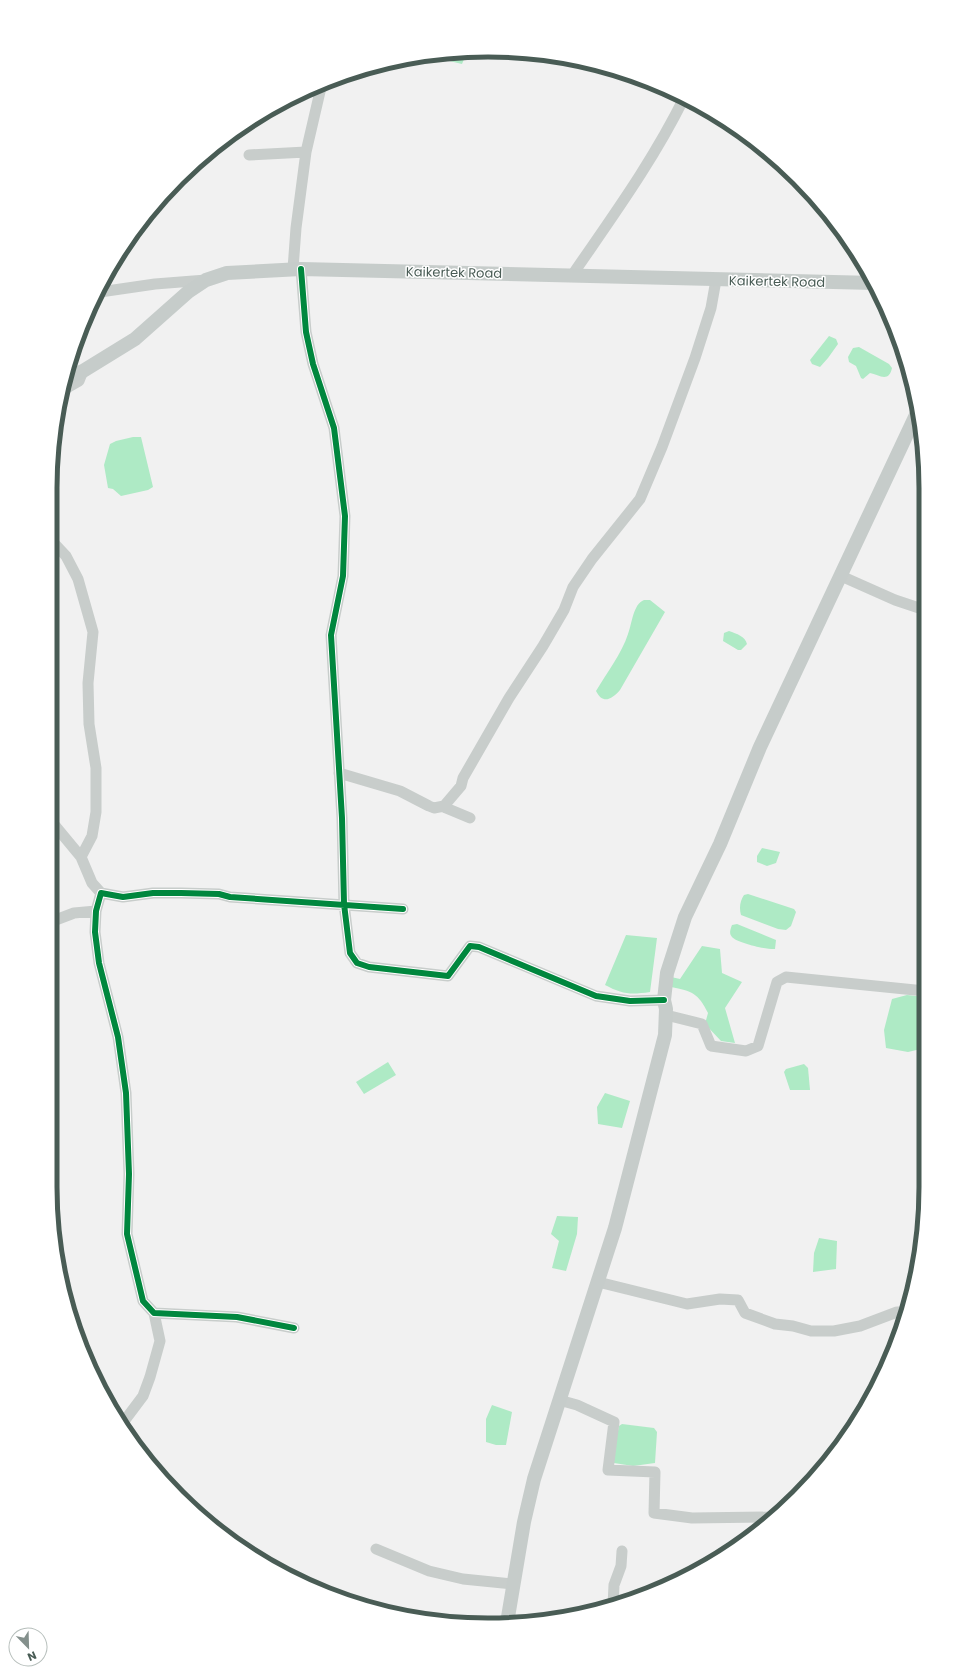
<svg xmlns="http://www.w3.org/2000/svg" width="976" height="1675" font-family="Poppins,sans-serif">
	<style>
		.water { fill: #aeeac5 }
		.lines { fill: none; stroke-linecap: round; stroke-linejoin: round }
		.minor { stroke: #c8cdcb; stroke-width: 11 }
		.major { stroke: #c6ccca; stroke-width: 14 }
		.cycleway-casing { stroke: #fff; stroke-width: 8 }
		.cycleway { stroke: #00873e; stroke-width: 6 }
		.labels { text-anchor: middle; stroke-width: 3; stroke-linejoin: round; paint-order: stroke }
		.street-label { font-size: 13px; fill: #495c55; stroke: #fff }
		.rim { fill: none; stroke: #495c55; stroke-width: 5 }
	</style>
	<rect width="100%" height="100%" fill="#f1f1f1"/>
	<path class="water" d="M467,52L462,64L429,56Z
		M829,336L836,339L838,344L828,358L820,367L812,364L810,360Z
		M859,347L889,364L892,368C889,383 879,375 870,373L863,379L861,378L856,366L849,362L848,357L853,348Z
		M133,437H141L153,487L148,490L121,496L113,489L108,488L104,465L110,444L116,441Z
		M644,600H650L665,612L620,690C612,699 603,705 596,691C606,674 622,653 628,634C632,624 633,604 644,600Z
		M729,631C737,634 745,636 747,644L741,650H738L723,641L724,633Z
		M762,848L780,852L776,863L767,866L757,862V856Z
		M748,894L794,909L796,912L791,926L786,930L778,929L741,915C739,908 740,901 744,895Z
		M737,924L776,940L775,949C768,950 737,943 732,937C729,934 730,930 732,925Z
		M626,935L657,938L650,992C630,995 622,994 605,985Z
		M702,946L720,949L722,973L742,982L725,1008L735,1043L721,1041L705,1024L708,1013C698,993 692,991 671,987V977L680,979Z
		M907,995L925,997V1048L908,1052L886,1048L884,1030L892,999Z
		M388,1062L396,1075L364,1094L356,1082Z
		M804,1064L808,1068L810,1090H790L784,1072L786,1069Z
		M605,1093L630,1101L622,1128L598,1124L597,1107Z
		M557,1216L578,1217L577,1234L566,1271L552,1268L559,1241L551,1234Z
		M819,1238L837,1241L836,1269L813,1272L814,1253Z
		M492,1405L512,1412L506,1445H496L486,1442V1419Z
		M622,1424L654,1428L657,1432L655,1463L633,1466L614,1463L613,1455L619,1426Z"/>
	<g class="lines">
		<path class="minor" d="M249,155L306,152
			M293,269L296,228L306,152L322,83
			M301,269L306,332L313,364L334,428L345,516L343,576L331,635L342,818L344,904L350,953L357,963L369,967L448,976L470,946L479,947L596,996L630,1001L664,1000
			M573,274C612,217 653,161 684,98
			M100,292L155,284L206,280
			M65,389L79,381L83,371
			M51,540L66,556L78,579L93,632L88,683L89,724L96,768V812L92,836L81,857L92,883L101,893
			M841,576L895,600L925,610
			M339,773L400,791L429,806L434,808L444,806
			M470,818L446,808L444,806L461,786L463,778L509,698L543,646L564,610L573,587L592,559L640,499L662,447L695,358L711,308L716,280
			M52,822L81,857
			M53,921L74,913L96,911
			M666,1015L702,1024L711,1046L746,1051L758,1046L777,982L786,977L925,991
			M598,1282L687,1304L720,1299L738,1300L745,1313L775,1324L793,1326L811,1331H834L860,1326L897,1312H906
			M294,1328L237,1317L154,1313L143,1301L127,1234L129,1174L126,1093L118,1037L99,963L95,932L96,911L101,893L123,897L153,893H181L219,894L230,897L403,909
			M559,1400L577,1405L614,1422L608,1470L655,1472L654,1513L692,1518L774,1517
			M122,1424L143,1396L150,1377L160,1341L154,1313
			M376,1549L429,1571L463,1579L512,1584
			M613,1606L614,1585L621,1566L622,1551"/>
		<path class="major" d="M67,378L83,371L135,339L188,292L206,280L227,273L301,269L874,283
			M507,1623L524,1522L534,1479L615,1228L665,1035L666,1009L664,1000L667,973L685,917L720,844L760,747L916,415"/>
		<g class="cycleway-casing">
			<path id="cycleway" d="M301,269L306,332L313,364L334,428L345,516L343,576L331,635L342,818L344,904L350,953L357,963L369,967L448,976L470,946L479,947L596,996L630,1001L664,1000
				M294,1328L237,1317L154,1313L143,1301L127,1234L129,1174L126,1093L118,1037L99,963L95,932L96,911L101,893L123,897L153,893H181L219,894L230,897L403,909"/>
		</g>
		<use href="#cycleway" class="cycleway"/>
	</g>
	<g class="labels">
		<g class="street-label">
			<text transform="translate(454 272) rotate(1)" y="5">Kaikertek Road</text>
			<text transform="translate(777 281) rotate(1)" y="5">Kaikertek Road</text>
		</g>
	</g>
	<path d="M0 0H976V1675H0ZM488 57H488A431 431 0 0 1 919 488V1187A431 431 0 0 1 488 1618H488A431 431 0 0 1 57 1187V488A431 431 0 0 1 488 57Z" fill="#fff" fill-rule="evenodd"/>
	<path class="rim" d="M488 57H488A431 431 0 0 1 919 488V1187A431 431 0 0 1 488 1618H488A431 431 0 0 1 57 1187V488A431 431 0 0 1 488 57Z"/>
	<g transform="translate(28 1647) rotate(157)"><circle r="19" fill="#ffffff" stroke="#b6bebb"/>
	<path d="M0-3L7 15L0 10L-7 15Z" fill="#84908c"/>
	<text y="-6" font-size="11" font-weight="bold" text-anchor="middle" fill="#495c55">N</text>
	</g>
</svg>
